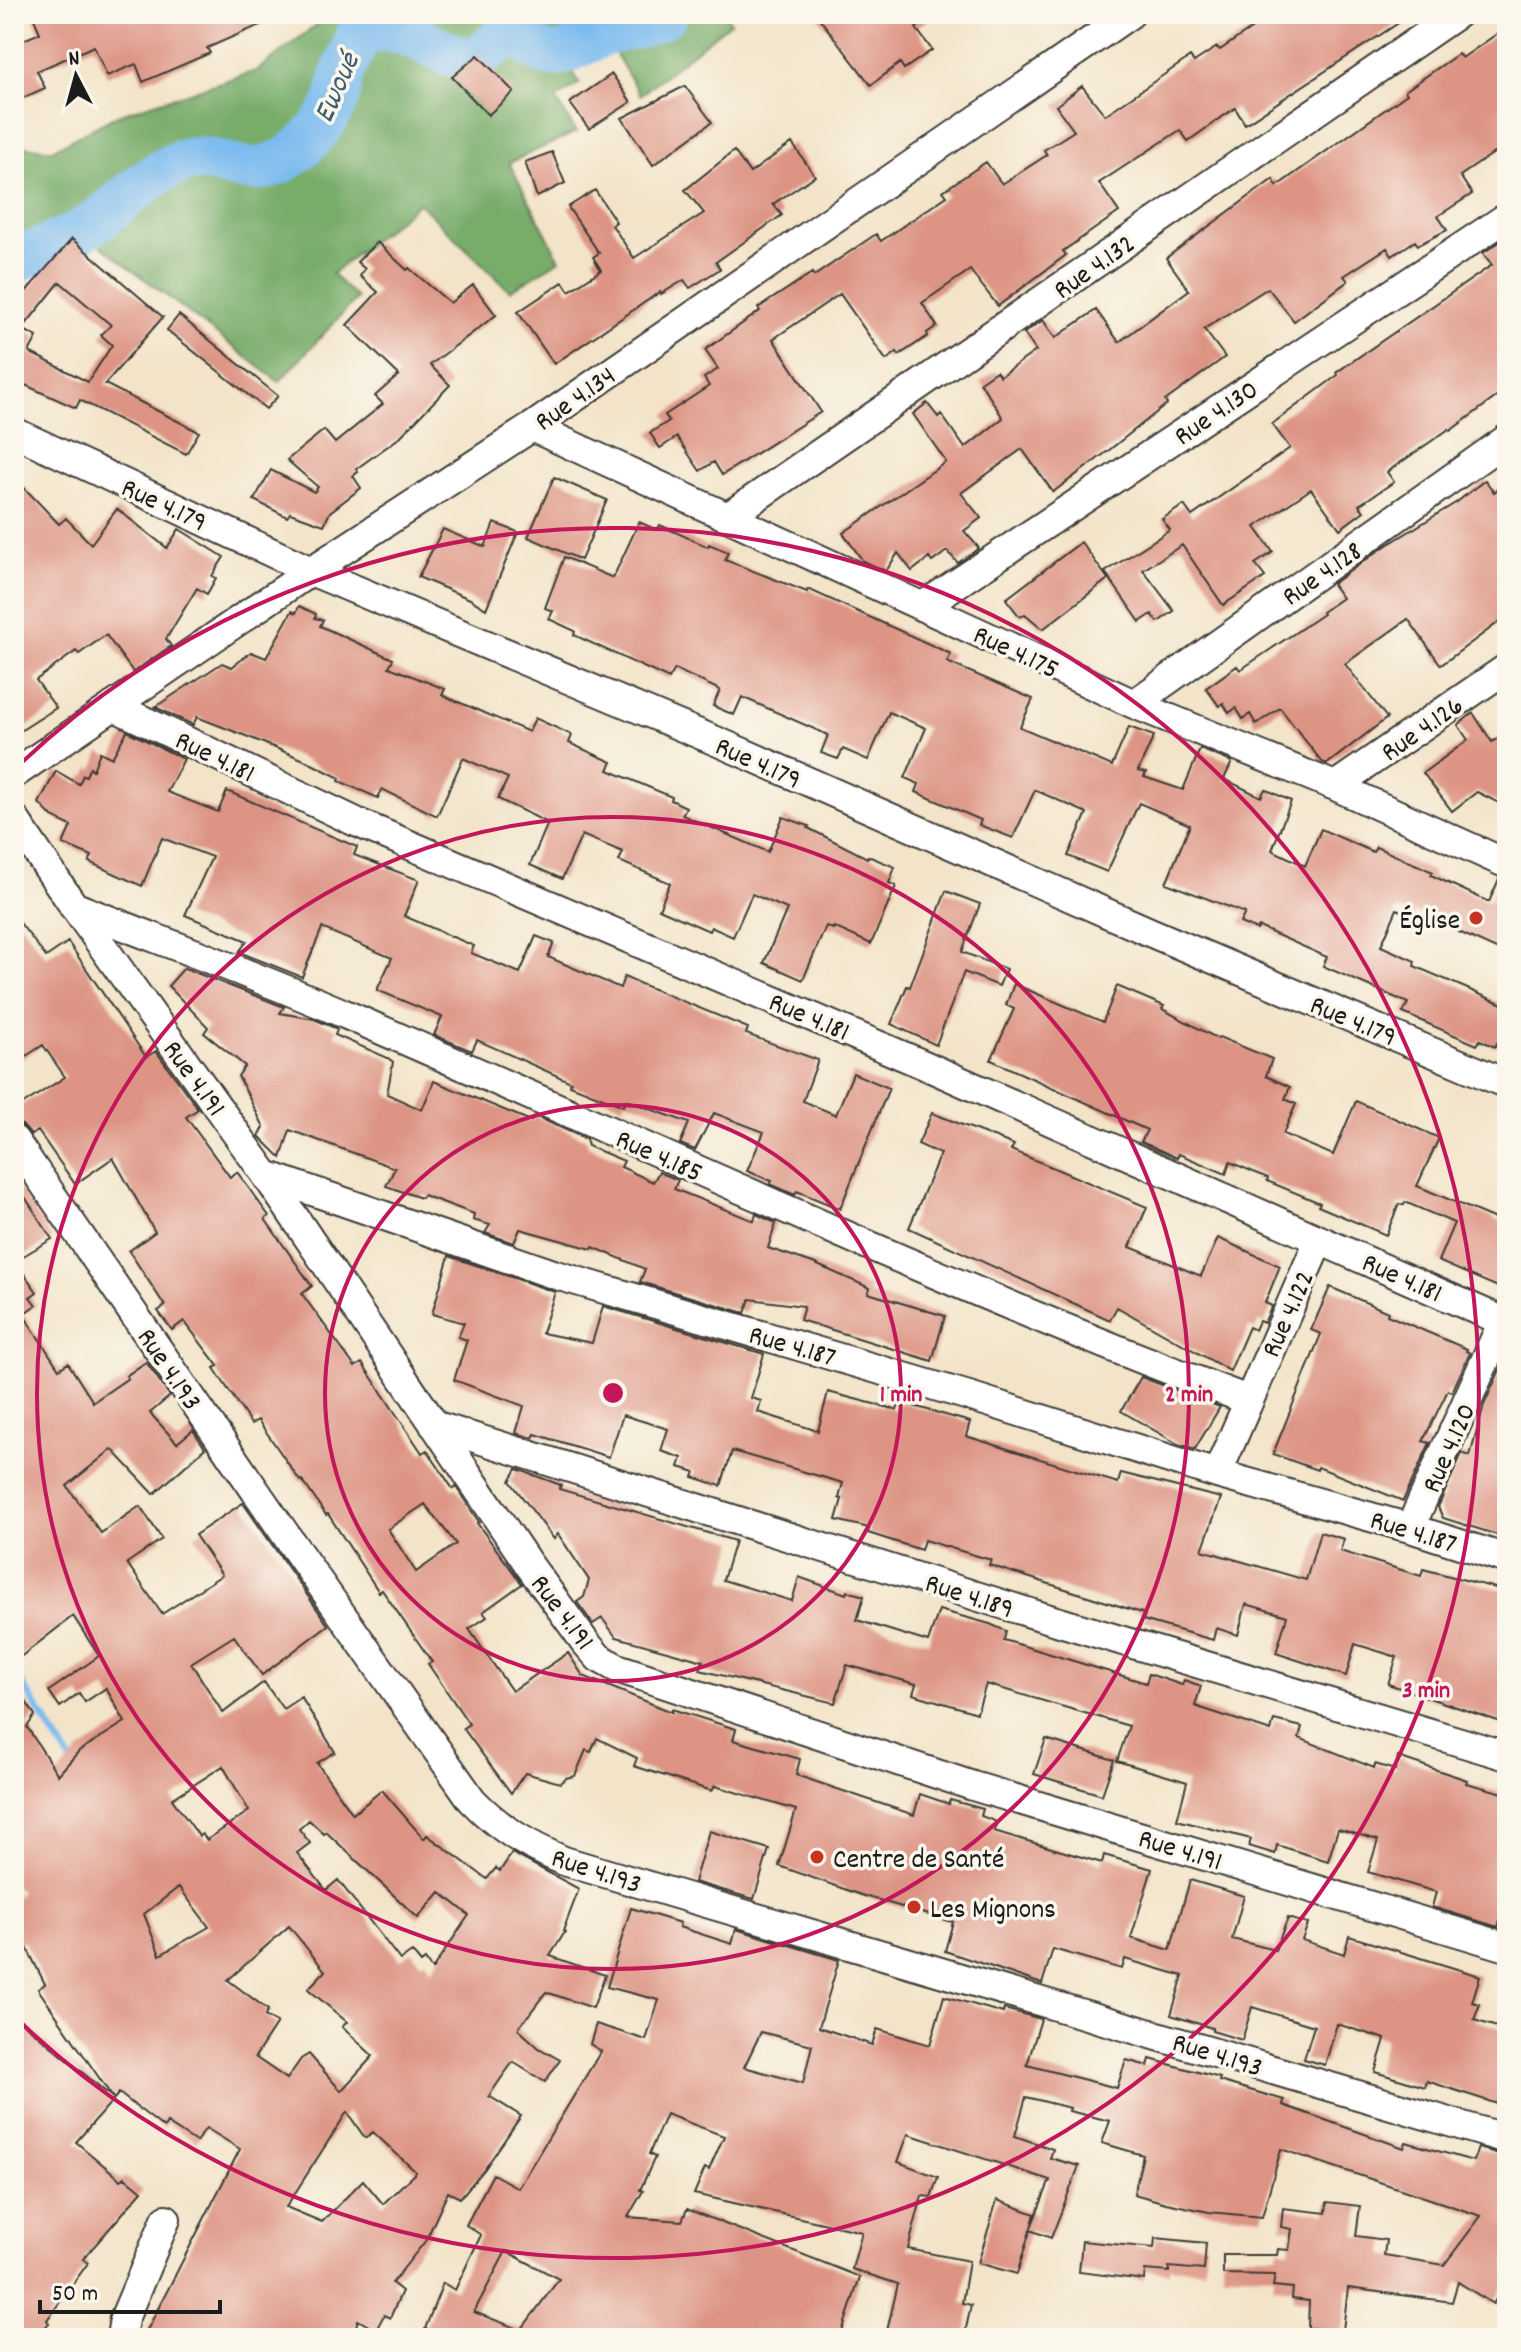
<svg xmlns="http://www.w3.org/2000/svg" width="1521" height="2352" font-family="Dekko,sans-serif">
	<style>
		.forest { fill: #77ac69; stroke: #4a6442; stroke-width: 2 }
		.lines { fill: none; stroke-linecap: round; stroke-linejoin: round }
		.stream { stroke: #7bbbef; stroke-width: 7 }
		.river { stroke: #7bbbef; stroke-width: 44 }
		.building { fill: #dd9484; fill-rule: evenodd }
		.minor-casing { stroke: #3c3a36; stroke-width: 32 }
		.minor { stroke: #fff; stroke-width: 28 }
		.ring { fill: none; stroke: #c2185b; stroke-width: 4 }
		.poi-dot { fill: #c8321e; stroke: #fbf7ec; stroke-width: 3 }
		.labels { text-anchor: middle; stroke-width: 7; stroke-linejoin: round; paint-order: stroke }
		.street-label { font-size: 28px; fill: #1c1c1c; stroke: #fbf7ec }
		.poi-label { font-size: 28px; fill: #1c1c1c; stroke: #fbf7ec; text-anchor: start }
		.water-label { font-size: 30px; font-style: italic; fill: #425c70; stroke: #fbf7ec }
		.centre { fill: #c2185b; stroke: #fbf7ec; stroke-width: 4 }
		.ring-label { font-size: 24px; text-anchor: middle; font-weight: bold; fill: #c2185b; stroke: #fbf7ec; stroke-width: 7; stroke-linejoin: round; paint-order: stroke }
	</style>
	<rect width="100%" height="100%" fill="#fbf7ec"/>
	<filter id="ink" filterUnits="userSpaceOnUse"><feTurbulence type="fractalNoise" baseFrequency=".0125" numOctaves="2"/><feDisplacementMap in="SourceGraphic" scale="16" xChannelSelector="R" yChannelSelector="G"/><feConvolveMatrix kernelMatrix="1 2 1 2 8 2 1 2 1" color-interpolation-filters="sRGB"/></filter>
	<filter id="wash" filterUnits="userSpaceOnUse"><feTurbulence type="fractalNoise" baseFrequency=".006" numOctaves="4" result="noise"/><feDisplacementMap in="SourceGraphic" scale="32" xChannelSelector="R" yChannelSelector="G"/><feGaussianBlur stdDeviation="1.8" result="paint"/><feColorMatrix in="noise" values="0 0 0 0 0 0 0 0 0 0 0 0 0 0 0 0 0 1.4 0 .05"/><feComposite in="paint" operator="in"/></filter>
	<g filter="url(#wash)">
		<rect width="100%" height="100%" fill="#f3e4c9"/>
		<path class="forest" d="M337,14H725L731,22L640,95L604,34L561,53L580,83L556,99L576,132L509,163L560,260L510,291L419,203L332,274L357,298L279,382L82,231L14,263V145L52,150L120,114L256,71L320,22Z"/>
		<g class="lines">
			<path class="stream" d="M14,1671L74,1766"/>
			<path class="river" d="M14,263C35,250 59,243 81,231C114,212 141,179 176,164C206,151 225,169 254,169C288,169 328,127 338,96C341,88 340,80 343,72C348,60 354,51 356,38C387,17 421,41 450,54C458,57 465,61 474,59C487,56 496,39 509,33C523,37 533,50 547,54C564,58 585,41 601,36C623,27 645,29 666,14"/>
		</g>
		<g id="blocks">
			<path class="building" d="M32,14H285L207,48L210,53L143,82L136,64L107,76L94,46L37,71L45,88L14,102V44L40,33Z
				M816,14H936L916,28L932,50L904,69L900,63L871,85Z
				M1273,14H1412L1245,124L1235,108L1188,141L1180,130L1099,183L1119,212L1063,251L1066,255L998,306L970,270L922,303L937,326L927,333L928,336L899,355L897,352L886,360L840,294L773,339L821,412L722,475L714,462L700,471L677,437L660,448L650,433L669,421L665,415L709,386L704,378L718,369L705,350L760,311L758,308L812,273L814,276L876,234L881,241L947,196L943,191L986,162L1002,184L1047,155L1044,150L1074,131L1056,106L1082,86L1105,115L1190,57L1194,62L1217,47L1220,50Z
				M1507,27V144L1460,176L1472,194L1438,216L1447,230L1418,245L1415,241L1392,256L1387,248L1344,276L1348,281L1294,321L1268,288L1204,329L1225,357L1165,401L1167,404L1108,451L1053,492L1022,449L961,493L981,518L964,531L979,548L958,563L947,551L932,562L929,558L912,571L898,553L886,571L863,561L843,533L946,462L913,414L927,403L938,417L941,414L965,448L1003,418L980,382L996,371L1000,376L1036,351L1024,333L1043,320L1055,338L1096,310L1119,342L1189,290L1166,258L1273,179L1277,186L1407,94L1405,91L1458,54L1462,58Z
				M478,55L514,92L488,115L452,77Z
				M612,74L631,102L589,129L570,103Z
				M685,86L712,122L653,165L622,118Z
				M792,143L815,176L773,204L782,215L716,262L720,269L690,288L684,280L661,294L660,292L554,364L518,312L563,282L569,291L601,270L593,257L599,253L568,207L595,190L616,222L612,225L634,258L704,213L685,190L734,151L750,173Z
				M552,152L565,183L537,197L525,162Z
				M1507,237V389L1450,431L1449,429L1387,472L1394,482L1359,505L1364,511L1340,529L1311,489L1255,527L1273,552L1255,564L1265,577L1223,605L1182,545L1143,570L1174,611L1158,622L1152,614L1140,622L1105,572L1170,530L1162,519L1184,505L1192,516L1290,448L1272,424L1338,375L1337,372L1492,265L1483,253Z
				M72,239L163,317L105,384L199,432L186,454L80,400L76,408L14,380V305ZM60,282L111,325L101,335L112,345L88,382L29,352L37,337L22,329Z
				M377,242L407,270L409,268L450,303L473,285L496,315L430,365L450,385L399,438L356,469L358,472L353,476L361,488L330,512L324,525L290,513L287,517L254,500L271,470L314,492L318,487L287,460L324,430L335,443L383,404L375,396L399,375L347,325L378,292L360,276L365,269L357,262Z
				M179,315L278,396L266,409L167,330Z
				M14,477L59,524L66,518L91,544L117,509L167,548L179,529L224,557L212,576L216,578L207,594L197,588L166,639L171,646L133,672L106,635L79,654L76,651L36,680L56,708L14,735Z
				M554,477L607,500L581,560L528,537Z
				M1485,480L1494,492L1507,482V616L1441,665L1408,619L1345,664L1387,718L1327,764L1322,762L1280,708L1256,724L1250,714L1243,719L1236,708L1229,713L1223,703L1219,706L1206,688L1237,666L1240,670L1323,614L1322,612L1342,598L1332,584L1384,547L1457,502Z
				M639,522L657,530L660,525L708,547L709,544L728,552L725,560L807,592L808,589L951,654L947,662L1033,699L1020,727L1112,766L1129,727L1154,736L1138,771L1146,773L1144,777L1183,790L1200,749L1232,762L1224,779L1261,797L1265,789L1291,801L1272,850L1305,866L1321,829L1373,852L1376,847L1433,872L1431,875L1489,902L1499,879L1507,881V954L1415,912L1413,916L1397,909L1381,946L1415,961L1414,966L1507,1006V1048L1497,1043L1495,1047L1480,1040L1477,1045L1403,1013L1408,1003L1323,966L1327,957L1259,927L1257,930L1240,923L1245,913L1166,883L1190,825L1139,803L1107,872L1068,856L1087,813L1035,790L1013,838L979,825L981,820L916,792L919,784L905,778L926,728L889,712L868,760L843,749L838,759L821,753L828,735L742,697L734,715L713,706L720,690L675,669L669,679L574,635L575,631L549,619L553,611L545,608L564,557L613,578Z
				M494,523L518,532L486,609L470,599L418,577L443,529L485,547Z
				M1081,542L1108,579L1043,629L1025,614L1020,617L1006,599Z
				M299,606L316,614L315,618L323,620L320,626L393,659L389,667L445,689L442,695L529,732L535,718L572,735L569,743L612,762L608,770L672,797L671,800L686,807L682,815L768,852L783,817L809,826L808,828L867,858L868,856L895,867L889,883L896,886L871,944L834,927L833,929L826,926L803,980L764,963L787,909L752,894L733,937L711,927L709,931L659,909L670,883L619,861L623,852L582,835L562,879L530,865L548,823L498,799L508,778L463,758L437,816L382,789L378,798L339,781L340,778L302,759L251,738L197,717L193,725L155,707L222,663L232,667L251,652L266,658L292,611L296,613Z
				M1473,713L1492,742L1507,732V807L1477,792L1452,811L1423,773L1468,740L1458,725Z
				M127,731L184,759L167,792L218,812L227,791L357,847L354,855L419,880L404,916L474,946L471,953L520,973L536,936L554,943L548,957L620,988L624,977L748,1028L746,1034L818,1060L803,1101L836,1115L853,1073L889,1088L840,1209L797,1191L795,1195L770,1184L772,1181L747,1171L764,1132L714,1113L695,1150L680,1144L689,1123L626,1100L623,1106L570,1085L571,1082L477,1040L472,1051L434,1035L442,1017L377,990L392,958L322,928L302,977L239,952L247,941L185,915L212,857L162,838L142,886L89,862L92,856L63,844L71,826L52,817L39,803L56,771L79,784L83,775L86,776L90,767L93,770L100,752L112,758Z
				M946,891L980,904L962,952L1006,969L999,986L964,972L936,1045L891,1024L907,986L910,987Z
				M14,915L46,957L68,942L146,1057L156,1051L198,1109L186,1117L230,1177L237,1172L269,1216L265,1219L312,1286L302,1294L355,1367L362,1363L422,1453L427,1450L453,1489L456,1487L479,1522L477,1523L522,1584L483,1612L487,1617L469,1629L512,1691L568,1653L583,1676L672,1712V1709L736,1729L733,1740L800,1759L796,1775L914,1815L920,1794L949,1804L950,1800L983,1809L981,1816L997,1822L994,1831L1102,1863L1104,1855L1152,1869L1131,1938L1170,1950L1190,1880L1244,1896L1232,1939L1275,1950L1288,1918L1308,1924L1302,1940L1344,1954L1349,1936L1480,1976L1472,2002L1480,2004L1474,2020L1507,2030V2107L1427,2081L1425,2087L1375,2072L1385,2039L1337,2024L1325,2065L1304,2059L1314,2026L1252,2007L1242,2040L1212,2031V2028L1171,2015L1183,1976L1125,1959L1122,1969L1053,1949L1042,1984L945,1951L953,1922L861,1895L779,1866L796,1810L715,1786L712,1791L634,1766L637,1758L597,1738L591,1752L586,1750L575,1776L566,1778L560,1783L525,1773L511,1793L463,1728L469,1724L428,1664L432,1662L382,1590L379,1592L328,1514L326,1515L302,1480L300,1481L258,1420L251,1424L214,1368L218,1366L184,1321L172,1330L158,1311L165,1306L129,1251L155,1232L113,1158L75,1184L38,1131L31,1135L22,1125L14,1123V1110L65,1077L43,1045L14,1064ZM425,1504L456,1544L416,1572L388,1529Z
				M184,968L284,1007L280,1013L314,1019L335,1028L337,1030L335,1035L388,1058L393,1062L387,1094L422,1110L434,1081L531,1121L535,1116L586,1139L588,1146L624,1161L621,1167L653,1182L659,1172L678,1180L674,1189L754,1221L756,1214L776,1223L768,1248L813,1263L870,1288L868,1293L945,1316L932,1361L800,1320L804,1306L750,1299L745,1313L640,1282L645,1269L593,1247L592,1249L520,1229L514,1243L485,1233L490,1225L473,1220L474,1214L423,1195L421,1198L386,1186L395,1168L290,1130L281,1158L259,1136L264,1127L238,1076L245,1066L204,1033L208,1027L168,986Z
				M1014,984L1103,1022L1117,986L1164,1006L1162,1009L1218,1039L1219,1037L1272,1059L1266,1076L1290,1087L1285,1099L1296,1104L1283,1134L1333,1155L1356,1101L1439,1138L1417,1186L1507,1224V1291L1438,1261L1454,1223L1405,1202L1404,1205L1399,1204L1386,1235L1318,1206L1320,1203L1267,1181L1268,1178L1230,1162L1226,1174L1179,1154L1177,1158L1175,1157L1141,1142L1147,1130L991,1060L1014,1009L1006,1005Z
				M932,1113L1014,1145L1011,1150L1147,1207L1130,1247L1201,1276L1218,1238L1280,1266L1265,1303L1272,1306L1264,1323L1259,1321L1255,1330L1249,1327L1230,1371L1117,1307L1110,1320L909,1228L940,1154L918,1144Z
				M14,1180L52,1239L15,1261L37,1292L30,1297L36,1305L23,1314L59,1369L68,1363L93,1402L128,1378L126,1376L146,1362L170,1396L150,1413L177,1443L193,1430L205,1448L154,1494L112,1449L67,1486L101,1533L140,1506L162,1539L127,1563L162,1614L222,1575L195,1535L243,1503L328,1625L262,1675L234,1636L191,1663L223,1713L264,1682L283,1709L301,1697L335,1752L317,1763L353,1814L382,1790L424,1839L427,1835L487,1879L496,1868L500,1871L512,1853L579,1889L563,1931L565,1932L550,1956L605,1975L593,2008L546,1992L518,2029L539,2048L560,2060L545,2082L513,2062L502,2077L489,2096L521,2116L484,2170L460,2198L448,2192L426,2240L392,2283L402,2291L390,2318L384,2315L376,2330L358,2320L352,2338H143L240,2149L206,2128L196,2142L167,2123L164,2128L119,2093L76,2142L121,2180L125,2177L142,2191L83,2259L88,2263L47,2320L49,2323L35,2338H14V2015L113,2098L38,1989L45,1984L23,1940L14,1951V1900L21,1892L14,1884V1685L35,1715L27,1727L58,1775L79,1751L125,1722L106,1688L85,1702L79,1693L60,1707L49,1691L99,1656L73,1616L14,1662ZM223,1766L249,1811L207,1840L202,1834L199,1836L172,1799ZM309,1820L324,1834L326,1832L418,1918L440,1892L469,1915L432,1970L425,1960L421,1963L412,1952L400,1960L338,1880L326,1890L297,1853L310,1843L299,1829ZM179,1887L209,1927L160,1955L144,1914ZM289,1926L325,1971L308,1989L347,2022L342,2027L373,2056L341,2091L309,2054L301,2059L287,2079L255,2057L277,2023L265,2016L268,2010L228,1980ZM347,2112L365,2138L373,2132L416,2172L383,2204L363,2180L322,2222L286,2207Z
				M449,1256L555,1292L542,1333L592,1343L603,1306L764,1354L751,1398L761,1401L758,1412L818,1431L828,1392L897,1410L900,1402L970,1422L966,1436L1118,1483L1121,1473L1221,1498L1202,1550L1306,1580L1320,1532L1344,1539L1340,1551L1421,1576L1423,1569L1507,1591V1724L1388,1684L1397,1657L1355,1644L1346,1676L1276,1653L1287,1616L1246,1604L1238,1635L1216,1628L1213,1640L1143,1620L1145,1614L989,1565L991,1560L924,1540L921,1550L868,1533L869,1528L836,1520L842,1499L839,1498L843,1483L732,1451L721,1486L693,1477L695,1472L679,1467L682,1458L661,1451L668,1429L623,1415L609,1457L535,1434L533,1438L516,1433L524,1406L454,1380L467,1340L458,1337L464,1323L432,1314Z
				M1330,1287L1388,1312L1387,1315L1467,1349L1466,1351L1470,1353L1452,1392L1448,1390L1423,1441L1430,1443L1403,1501L1318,1467L1317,1470L1273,1454L1321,1334L1311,1330Z
				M1502,1365L1507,1368V1538L1443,1518L1438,1507L1462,1453L1470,1456L1484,1405Z
				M1141,1377L1220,1407L1195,1449L1178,1444L1121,1411Z
				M517,1469L561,1485L559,1489L735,1541L723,1580L792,1601L799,1577L846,1594L847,1591L864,1596L857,1620L928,1642L939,1610L990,1624L1006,1631L1004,1640L1146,1683L1149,1674L1182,1685L1184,1680L1201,1686L1195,1706L1271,1731L1274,1720L1302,1727L1299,1738L1374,1768L1375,1764L1395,1770L1398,1757L1467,1780L1466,1783L1507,1794V1916L1502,1914L1498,1927L1432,1907L1436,1892L1368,1872L1378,1840L1338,1829L1328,1861L1277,1845L1275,1854L1249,1846L1251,1839L1177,1820L1187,1782L1117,1761L1129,1726L986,1684L977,1713L913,1694L916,1684L847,1665L835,1703L700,1670L703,1661L616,1637L602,1618L593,1624L577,1602L584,1597L589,1580L558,1534L554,1539L510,1481Z
				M1046,1739L1114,1760L1102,1795L1034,1774Z
				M709,1831L769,1849L754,1899L694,1882Z
				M631,1908L680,1923L679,1927L732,1944L736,1929L839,1960L819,2027L872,2045L877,2029L930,2045L944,1996L1003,2013L1004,2009L1041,2019L1027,2065L1117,2088L1126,2060L1148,2066L1150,2059L1220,2078L1219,2081L1284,2100L1283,2105L1404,2148L1406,2142L1473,2161L1478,2148L1507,2156V2281L1493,2304L1458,2282L1452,2302L1348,2288L1343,2330L1308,2328L1309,2301L1292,2299L1293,2288L1273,2286L1275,2275L1223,2274V2255H1277L1278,2249L1289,2250L1292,2229L1281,2227L1283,2208L1326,2213L1327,2202L1360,2206L1356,2236L1386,2240L1384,2255L1444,2265L1481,2216L1281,2149L1262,2217L1209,2212L1166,2203L1134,2194L1143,2155L1102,2143L1110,2121L1069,2111L1070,2108L1026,2097L1015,2136L1053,2149L1050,2158L1079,2166L1051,2238L1030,2230L1050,2180L908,2134L898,2162L938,2177L931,2197L922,2196L908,2249L969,2261L962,2303L971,2305L964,2338H919L887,2331L898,2284L852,2269L862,2232L694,2194L705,2168L709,2170L724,2136L666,2114L649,2154L655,2157L640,2190L643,2191L628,2217L682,2221L687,2209L860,2277L840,2338H448L425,2329L443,2283L455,2290L481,2235L466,2225L493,2174L518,2188L601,2051L590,2044L596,2024L646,2040L659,2000L607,1987ZM761,2032L812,2045L803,2083L744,2067ZM506,2251L559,2279L521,2330L474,2312Z
				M997,2200L1035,2214L1017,2274L978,2263Z
				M1155,2238L1206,2243L1204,2270L1169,2267V2272L1145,2270L1144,2280L1079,2272L1082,2241L1154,2248Z"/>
		</g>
	</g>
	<g filter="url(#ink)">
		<use href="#blocks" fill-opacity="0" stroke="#3c3a36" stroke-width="2"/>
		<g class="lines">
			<g class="minor-casing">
				<path id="minor" d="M532,427L1134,704L1335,786L1507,864
					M14,432L311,571L723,744L1152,933L1507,1084
					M729,516L1457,14
					M923,606L1507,217
					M1134,704L1507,439
					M113,706L356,822L922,1064L1507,1323
					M14,774L311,571L532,427L1130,14
					M1335,786L1507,668
					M14,818L73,905L266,1175L529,1565L585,1642L599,1658L617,1668L973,1786L1507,1947
					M73,906C164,942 257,976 347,1015C647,1145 942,1285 1248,1400
					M14,1140L290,1541L472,1800C501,1830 526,1844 564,1861L1507,2139
					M266,1175L553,1274L969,1396L1217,1474L1410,1528L1507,1559
					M434,1425L1043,1617L1507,1756
					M1217,1474L1319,1240
					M1410,1528L1503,1321
					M125,2338L122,2331L124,2319L166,2219"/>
			</g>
			<use href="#minor" class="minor"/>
		</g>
	</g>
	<g class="ring">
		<circle cx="613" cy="1393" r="288"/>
		<circle cx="613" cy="1393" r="576"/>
		<path d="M18 766A865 865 0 1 1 18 2020"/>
	</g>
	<g class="poi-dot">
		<circle cx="1476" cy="918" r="8"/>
		<circle cx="817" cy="1857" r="8"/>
		<circle cx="914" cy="1907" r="8"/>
	</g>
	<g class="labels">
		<g class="street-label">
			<text transform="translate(1093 265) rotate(-35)" y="10">Rue 4.132</text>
			<text transform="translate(574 397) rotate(-35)" y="10">Rue 4.134</text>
			<text transform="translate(1215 411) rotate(-34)" y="10">Rue 4.130</text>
			<text transform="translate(165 503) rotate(25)" y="10">Rue 4.179</text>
			<text transform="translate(1321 572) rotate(-35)" y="10">Rue 4.128</text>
			<text transform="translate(1017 650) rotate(25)" y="10">Rue 4.175</text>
			<text transform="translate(1421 727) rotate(-35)" y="10">Rue 4.126</text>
			<text transform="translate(216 755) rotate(26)" y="10">Rue 4.181</text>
			<text transform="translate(759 761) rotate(24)" y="10">Rue 4.179</text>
			<text transform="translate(810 1015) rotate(23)" y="10">Rue 4.181</text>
			<text transform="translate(1354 1019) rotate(23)" y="10">Rue 4.179</text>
			<text transform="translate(196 1077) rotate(54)" y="10">Rue 4.191</text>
			<text transform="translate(660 1154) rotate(24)" y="10">Rue 4.185</text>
			<text transform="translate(1403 1276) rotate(24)" y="10">Rue 4.181</text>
			<text transform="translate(1286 1313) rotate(-66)" y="10">Rue 4.122</text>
			<text transform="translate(793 1344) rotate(16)" y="10">Rue 4.187</text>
			<text transform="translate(171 1368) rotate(56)" y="10">Rue 4.193</text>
			<text transform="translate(1447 1447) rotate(-66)" y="10">Rue 4.120</text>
			<text transform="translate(1414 1530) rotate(17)" y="10">Rue 4.187</text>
			<text transform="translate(970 1594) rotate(18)" y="10">Rue 4.189</text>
			<text transform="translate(564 1611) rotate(53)" y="10">Rue 4.191</text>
			<text transform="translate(1181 1848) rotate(17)" y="10">Rue 4.191</text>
			<text transform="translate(597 1869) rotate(18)" y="10">Rue 4.193</text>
			<text transform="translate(1218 2053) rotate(17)" y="10">Rue 4.193</text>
		</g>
		<g class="poi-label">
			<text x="1460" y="928" text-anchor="end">Église</text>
			<text x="833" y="1867">Centre de Santé</text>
			<text x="930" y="1917">Les Mignons</text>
		</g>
		<g class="water-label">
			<text transform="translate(335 87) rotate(-66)" y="10">Ewoué</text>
		</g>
	</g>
	<circle cx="613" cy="1393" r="12" class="centre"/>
	<g class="ring-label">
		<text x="901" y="1401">1 min</text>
		<text x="1189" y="1401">2 min</text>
		<text x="1426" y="1697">3 min</text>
	</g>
	<rect width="1521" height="2352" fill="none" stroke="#fbf7ec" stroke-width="48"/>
	<g transform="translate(76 76) rotate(354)" stroke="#fbf7ec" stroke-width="6" paint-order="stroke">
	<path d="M0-6L14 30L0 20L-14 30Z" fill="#1c1c1c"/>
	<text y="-12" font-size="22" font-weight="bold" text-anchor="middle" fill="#1c1c1c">N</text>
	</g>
	<path d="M40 2300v12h180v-12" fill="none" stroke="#1c1c1c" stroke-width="4"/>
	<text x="52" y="2300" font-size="24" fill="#1c1c1c" stroke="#fbf7ec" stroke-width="6" paint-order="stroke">50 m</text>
</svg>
